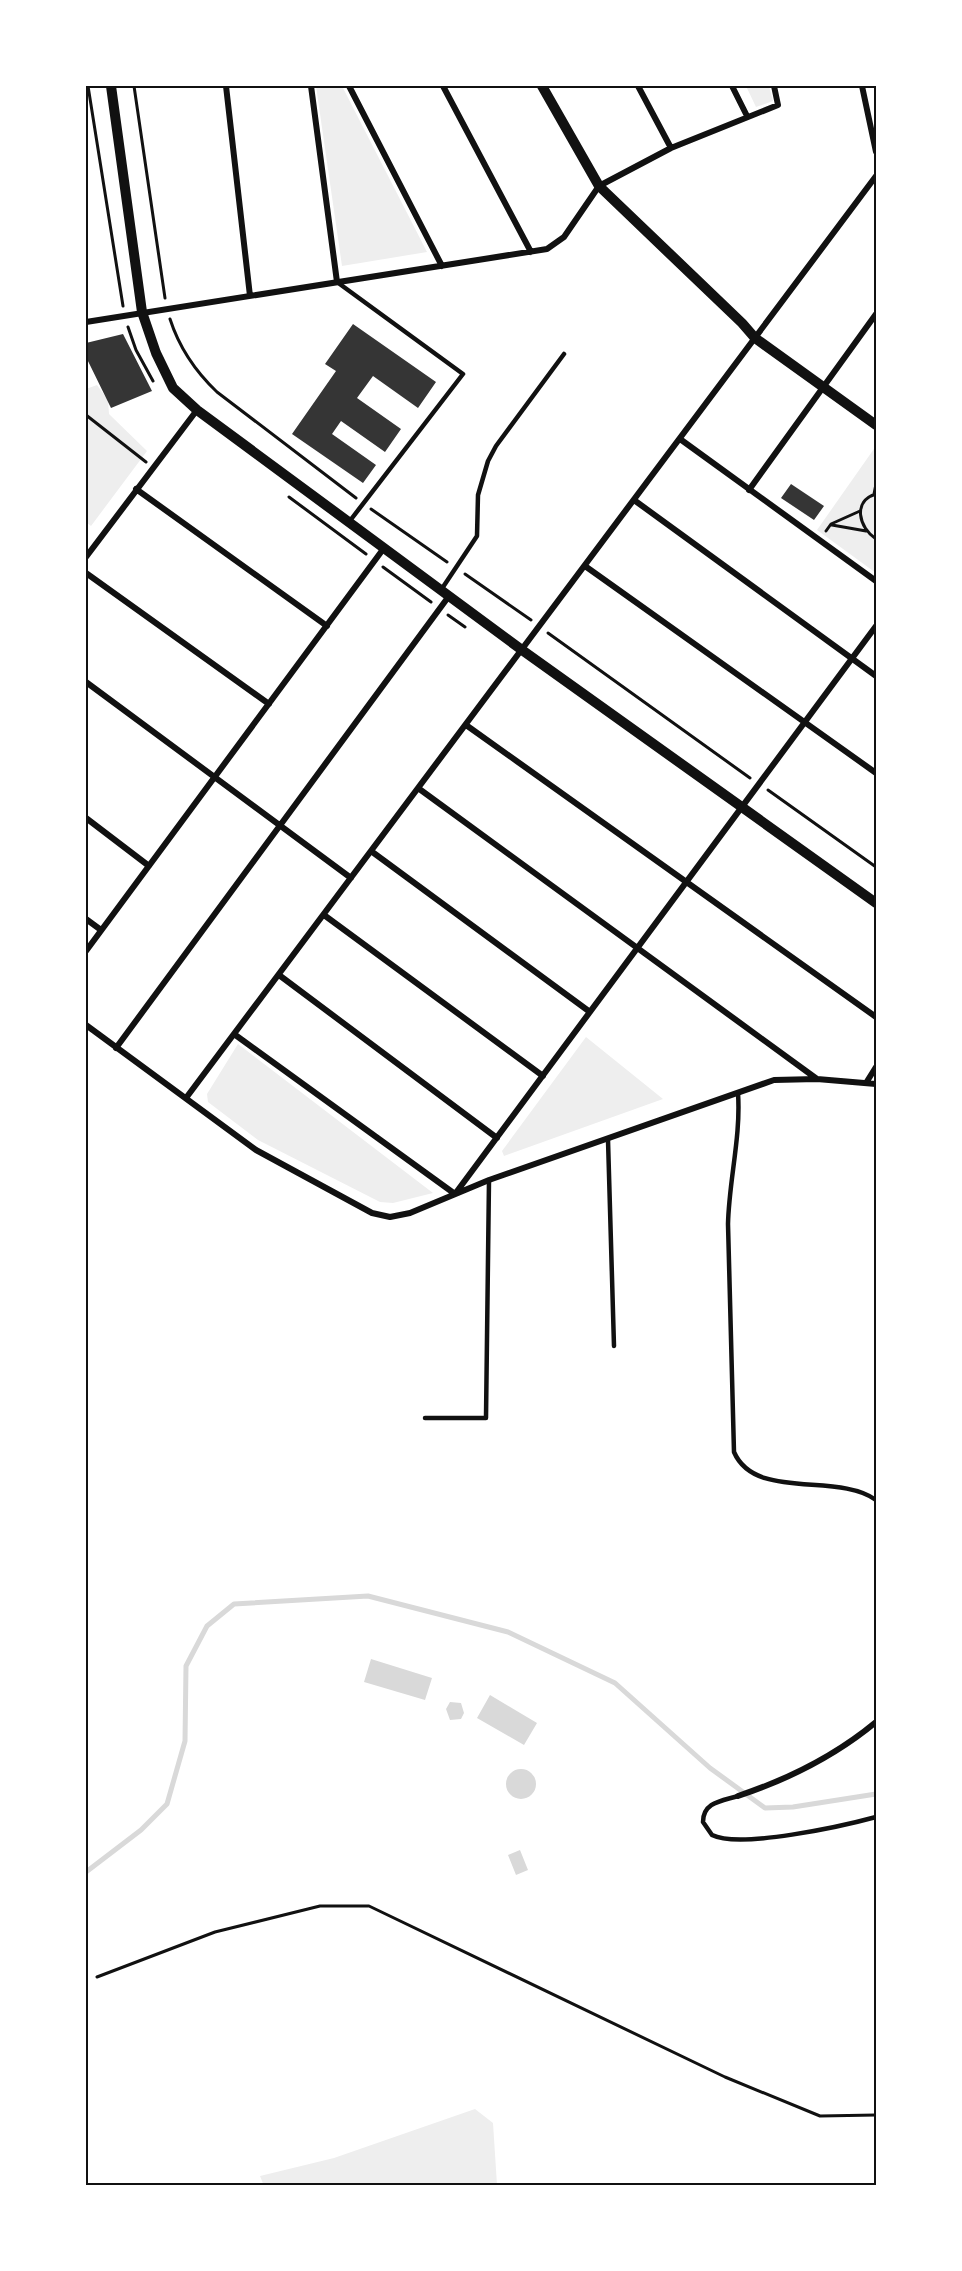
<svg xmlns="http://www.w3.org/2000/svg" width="962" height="2271" font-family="'Exo 2',sans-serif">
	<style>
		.green { fill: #eee }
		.water { fill: #d9d9d9 }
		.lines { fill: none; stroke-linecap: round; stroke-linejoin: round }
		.stream { stroke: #d9d9d9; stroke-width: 5 }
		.building { fill: #353535 }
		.path { stroke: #111; stroke-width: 3 }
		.service { stroke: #111; stroke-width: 4.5 }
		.minor { stroke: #111; stroke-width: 6 }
		.tertiary { stroke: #111; stroke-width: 10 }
		.neatline { fill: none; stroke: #111; stroke-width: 2 }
	</style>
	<rect width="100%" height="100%" fill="#fff"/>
	<path class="green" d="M316,86H342L427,252L342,266Z
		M746,86H769L773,101L756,107Z
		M97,385L108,400L109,414L147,451L91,526L86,522V389Z
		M876,446V573L817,530Z
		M586,1037L663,1099L504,1156L502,1151Z
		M238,1044L433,1193L393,1203L380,1202L258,1140L208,1102L207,1094Z
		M475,2109L493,2123L497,2185L264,2186L260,2176L334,2158Z"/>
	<path class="water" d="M371,1659L432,1678L425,1700L364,1682Z
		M490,1695L537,1723L524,1745L477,1718Z
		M450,1702L461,1703L464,1713L461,1719L450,1720L446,1709Z
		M506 1784a15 15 0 1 1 30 0a15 15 0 1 1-30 0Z
		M520,1850L528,1870L516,1875L508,1855Z"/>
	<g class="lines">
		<path class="stream" d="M86,1872L141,1830L167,1804L185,1741L186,1666L207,1626L234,1604L368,1596L508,1632L615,1683L710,1768L765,1808L793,1807L876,1794"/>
	</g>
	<path class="building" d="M353,324L436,382L418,408L373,376L357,398L401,429L385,452L341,421L332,434L376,465L363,483L292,434L336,371L325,364Z
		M123,334L152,391L111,408L86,357V343Z
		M791,484L824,506L814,520L781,498Z"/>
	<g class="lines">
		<path class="path" d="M88,86L123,306
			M134,86L165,298
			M170,319C179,347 196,372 217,392L356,498
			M128,327L136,350L153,381
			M86,415L146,462
			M874,494L876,484
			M876,494C852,501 859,528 876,539
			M289,497L366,554
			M371,509L447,562
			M832,525L866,531
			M826,531L831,524L860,511
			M383,567L431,602
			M465,574L531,620
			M448,615L465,627
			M548,633L750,778
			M768,790L876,867
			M97,1977L215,1932L320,1906H369L725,2077L820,2116L876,2115"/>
		<path class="service" d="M337,282L463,374L349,522
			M441,590L477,536L478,495L488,461L496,446L564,354
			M738,1093C741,1137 729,1180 728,1224L734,1452C755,1501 838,1472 876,1500
			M608,1140L614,1346
			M425,1418H486L489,1180
			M738,1796C722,1801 703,1802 703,1822L712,1835C740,1849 843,1826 876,1817"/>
		<path class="minor" d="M226,86L250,296
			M311,86L337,282
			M349,86L442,266
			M443,86L531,252
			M638,86L671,148
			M732,86L747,116
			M862,86L876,152
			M86,322L547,249L564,237L599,186L671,148L778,105L774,86
			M680,439L876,581
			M136,489L327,626
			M749,490L876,314
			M634,500L876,676
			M86,557L197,410
			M585,566L876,773
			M86,573L269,704
			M86,682L351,878
			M466,725L876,1017
			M418,788L817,1079
			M86,818L149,866
			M371,851L590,1012
			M324,915L543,1076
			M86,919L101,930
			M86,951L384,548
			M279,975L497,1138
			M86,1025L256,1150L372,1213L390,1217L410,1213L489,1180L774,1080L817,1079L876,1084
			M234,1034L455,1194L876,626
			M116,1048L449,596
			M866,1083L876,1067
			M186,1098L876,176
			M738,1796C789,1779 835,1756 876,1722"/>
		<path class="tertiary" d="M111,86L142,312L156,353L173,388L197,410L522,650L876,903
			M542,86L599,186L742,323L755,338L876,425"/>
	</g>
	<rect width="962" height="2271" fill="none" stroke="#ffffff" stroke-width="174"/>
	<rect x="87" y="87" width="788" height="2097" class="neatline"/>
</svg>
